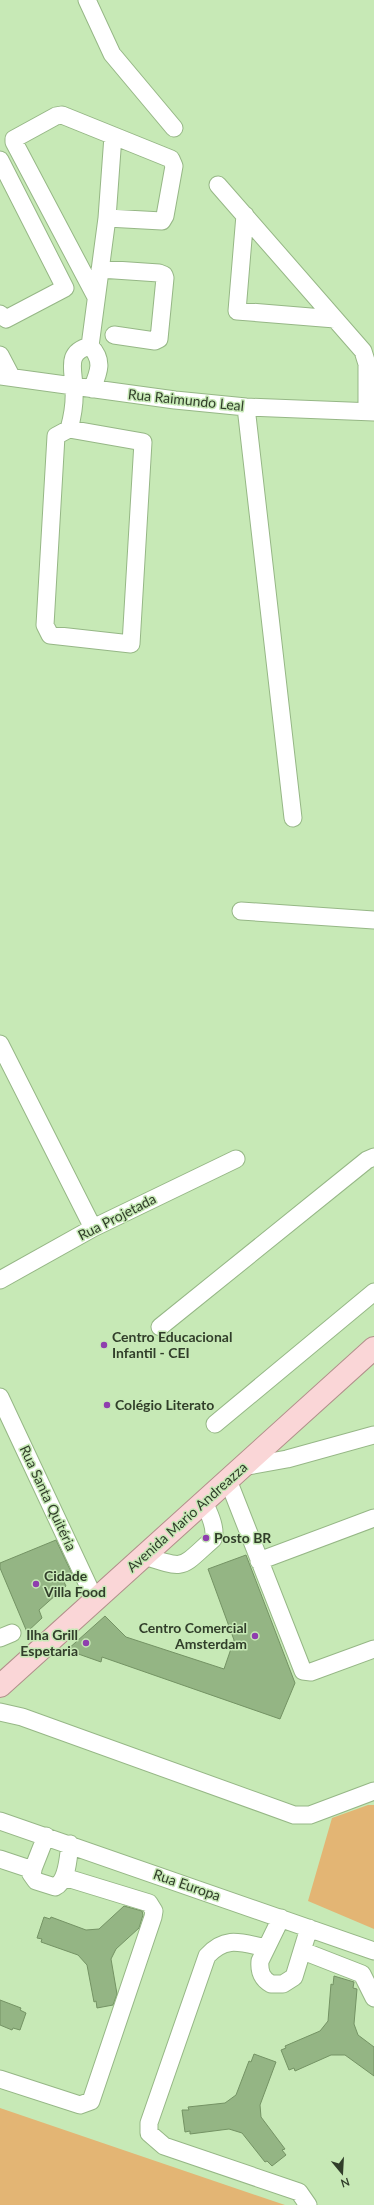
<svg xmlns="http://www.w3.org/2000/svg" width="374" height="2205" font-family="Lato,sans-serif">
	<style>
		.green { fill: #e3b574 }
		.building { fill: #94b584; stroke: #749364 }
		.lines { fill: none; stroke-linecap: round; stroke-linejoin: round }
		.minor-casing { stroke: #96b786; stroke-width: 19 }
		.major-casing { stroke: #b18f8a; stroke-width: 24 }
		.minor { stroke: #fff; stroke-width: 17 }
		.major { stroke: #fad6d7; stroke-width: 22 }
		.poi-dot { fill: #8f3eae; stroke: #c7e9b6; stroke-width: 1.5 }
		.labels { text-anchor: middle; stroke-width: 3; stroke-linejoin: round; paint-order: stroke }
		.street-label { font-size: 14px; fill: #313e2a; stroke: #c7e9b6 }
		.poi-label { font-size: 14px; font-weight: bold; fill: #313e2a; stroke: #c7e9b6; text-anchor: start }
	</style>
	<rect width="100%" height="100%" fill="#c7e9b6"/>
	<path class="green" d="M368,1805H374V1929L308,1901L332,1818Z
		M0,2108L285,2205H286H0Z"/>
	<path class="building" d="M56,1540L74,1578L64,1582L66,1586L39,1610L42,1618L27,1632L0,1568V1563Z
		M246,1555L295,1683L280,1719L102,1657L101,1662L67,1650L105,1616L126,1637L224,1669L234,1640L208,1569Z
		M124,1906L142,1911L143,1915L139,1928L116,1949L111,1959L117,1994L113,2005L97,2008L96,2001L94,2002L87,1965L78,1955L41,1942L42,1939L37,1938L44,1917L50,1919L51,1917L86,1930L99,1929Z
		M334,1976L354,1982L353,1988L357,1989L354,2024L358,2035L374,2047V2076L345,2055H331L295,2071L294,2068L289,2070L281,2050L286,2048L285,2046L320,2031L328,2021L331,1984L333,1985Z
		M0,2000L21,2008L20,2010L26,2013L20,2030L13,2028L12,2030L0,2025Z
		M254,2054L276,2062L260,2105L261,2117L285,2149L282,2150L286,2155L272,2166L267,2161L265,2162L242,2133L229,2129L190,2134V2131L185,2132L182,2110H189L188,2107L225,2103L236,2095L249,2061L251,2062Z"/>
	<g class="lines">
		<g class="minor-casing">
			<path id="minor" d="M87,0L112,54L174,128
				M0,160L65,288L6,319L0,314
				M218,185L363,351L367,364V412
				M245,215L237,311L335,319
				M100,269L159,273L164,275L165,278L159,339L155,341L114,335
				M96,297L14,142V139L56,116L62,115L171,159L174,166L165,216L162,221L107,218
				M90,346L107,218L113,136
				M0,355L11,376
				M0,376L175,400L246,407L374,412
				M246,407L293,818
				M69,429L143,442L131,644L50,635L45,625L56,436Z
				M69,429C73,415 75,401 74,386C73,368 66,352 90,346C104,360 99,372 92,389
				M241,911L374,920
				M0,1044L93,1228
				M0,1280L93,1228L236,1159
				M160,1327L367,1160L374,1157
				M0,1397L95,1600
				M215,1424L374,1292
				M242,1467L287,1459L374,1435
				M228,1480L303,1671L311,1672L374,1649
				M144,1556C187,1570 180,1568 213,1539C217,1528 208,1511 204,1502
				M259,1561L374,1518
				M0,1638L12,1633
				M0,1712L22,1717L294,1815H310L374,1791
				M0,1821L374,1951
				M46,1836L31,1874L36,1881L55,1887C68,1881 68,1857 70,1844
				M0,1859L33,1870
				M281,1918L260,1961C259,1972 262,1979 271,1984H283L294,1977L309,1928
				M266,1948C242,1943 226,1935 207,1956L149,2123V2133L164,2146L299,2192L308,2205
				M303,1951L362,1974L374,1998
				M0,2079L80,2105L91,2101L153,1917L154,1911L149,1903L64,1877"/>
		</g>
		<g class="major-casing">
			<path id="major" d="M0,1686L374,1348"/>
		</g>
		<use href="#minor" class="minor"/>
		<use href="#major" class="major"/>
	</g>
	<g class="poi-dot">
		<circle cx="104" cy="1345" r="4"/>
		<circle cx="107" cy="1405" r="4"/>
		<circle cx="206" cy="1538" r="4"/>
		<circle cx="36" cy="1584" r="4"/>
		<circle cx="255" cy="1636" r="4"/>
		<circle cx="86" cy="1643" r="4"/>
	</g>
	<g class="labels">
		<g class="street-label">
			<text transform="translate(186 400) rotate(6)" y="5">Rua Raimundo Leal</text>
			<text transform="translate(117 1217) rotate(-27)" y="5">Rua Projetada</text>
			<text transform="translate(48 1498) rotate(65)" y="5">Rua Santa Quitéria</text>
			<text transform="translate(187 1517) rotate(-42)" y="5">Avenida Mario Andreazza</text>
			<text transform="translate(187 1885) rotate(19)" y="5">Rua Europa</text>
		</g>
		<g class="poi-label">
			<text x="112" y="1342">Centro Educacional<tspan x="112" dy="16">Infantil - CEI</tspan></text>
			<text x="115" y="1410">Colégio Literato</text>
			<text x="214" y="1543">Posto BR</text>
			<text x="44" y="1581">Cidade<tspan x="44" dy="16">Villa Food</tspan></text>
			<text x="247" y="1633" text-anchor="end">Centro Comercial<tspan x="247" dy="16">Amsterdam</tspan></text>
			<text x="78" y="1640" text-anchor="end">Ilha Grill<tspan x="78" dy="16">Espetaria</tspan></text>
		</g>
	</g>
	<g transform="translate(342 2173) rotate(162)" stroke="#c7e9b6" stroke-width="3" paint-order="stroke">
	<path d="M0-3L7 15L0 10L-7 15Z" fill="#313e2a"/>
	<text y="-6" font-size="11" font-weight="bold" text-anchor="middle" fill="#313e2a">N</text>
	</g>
</svg>
